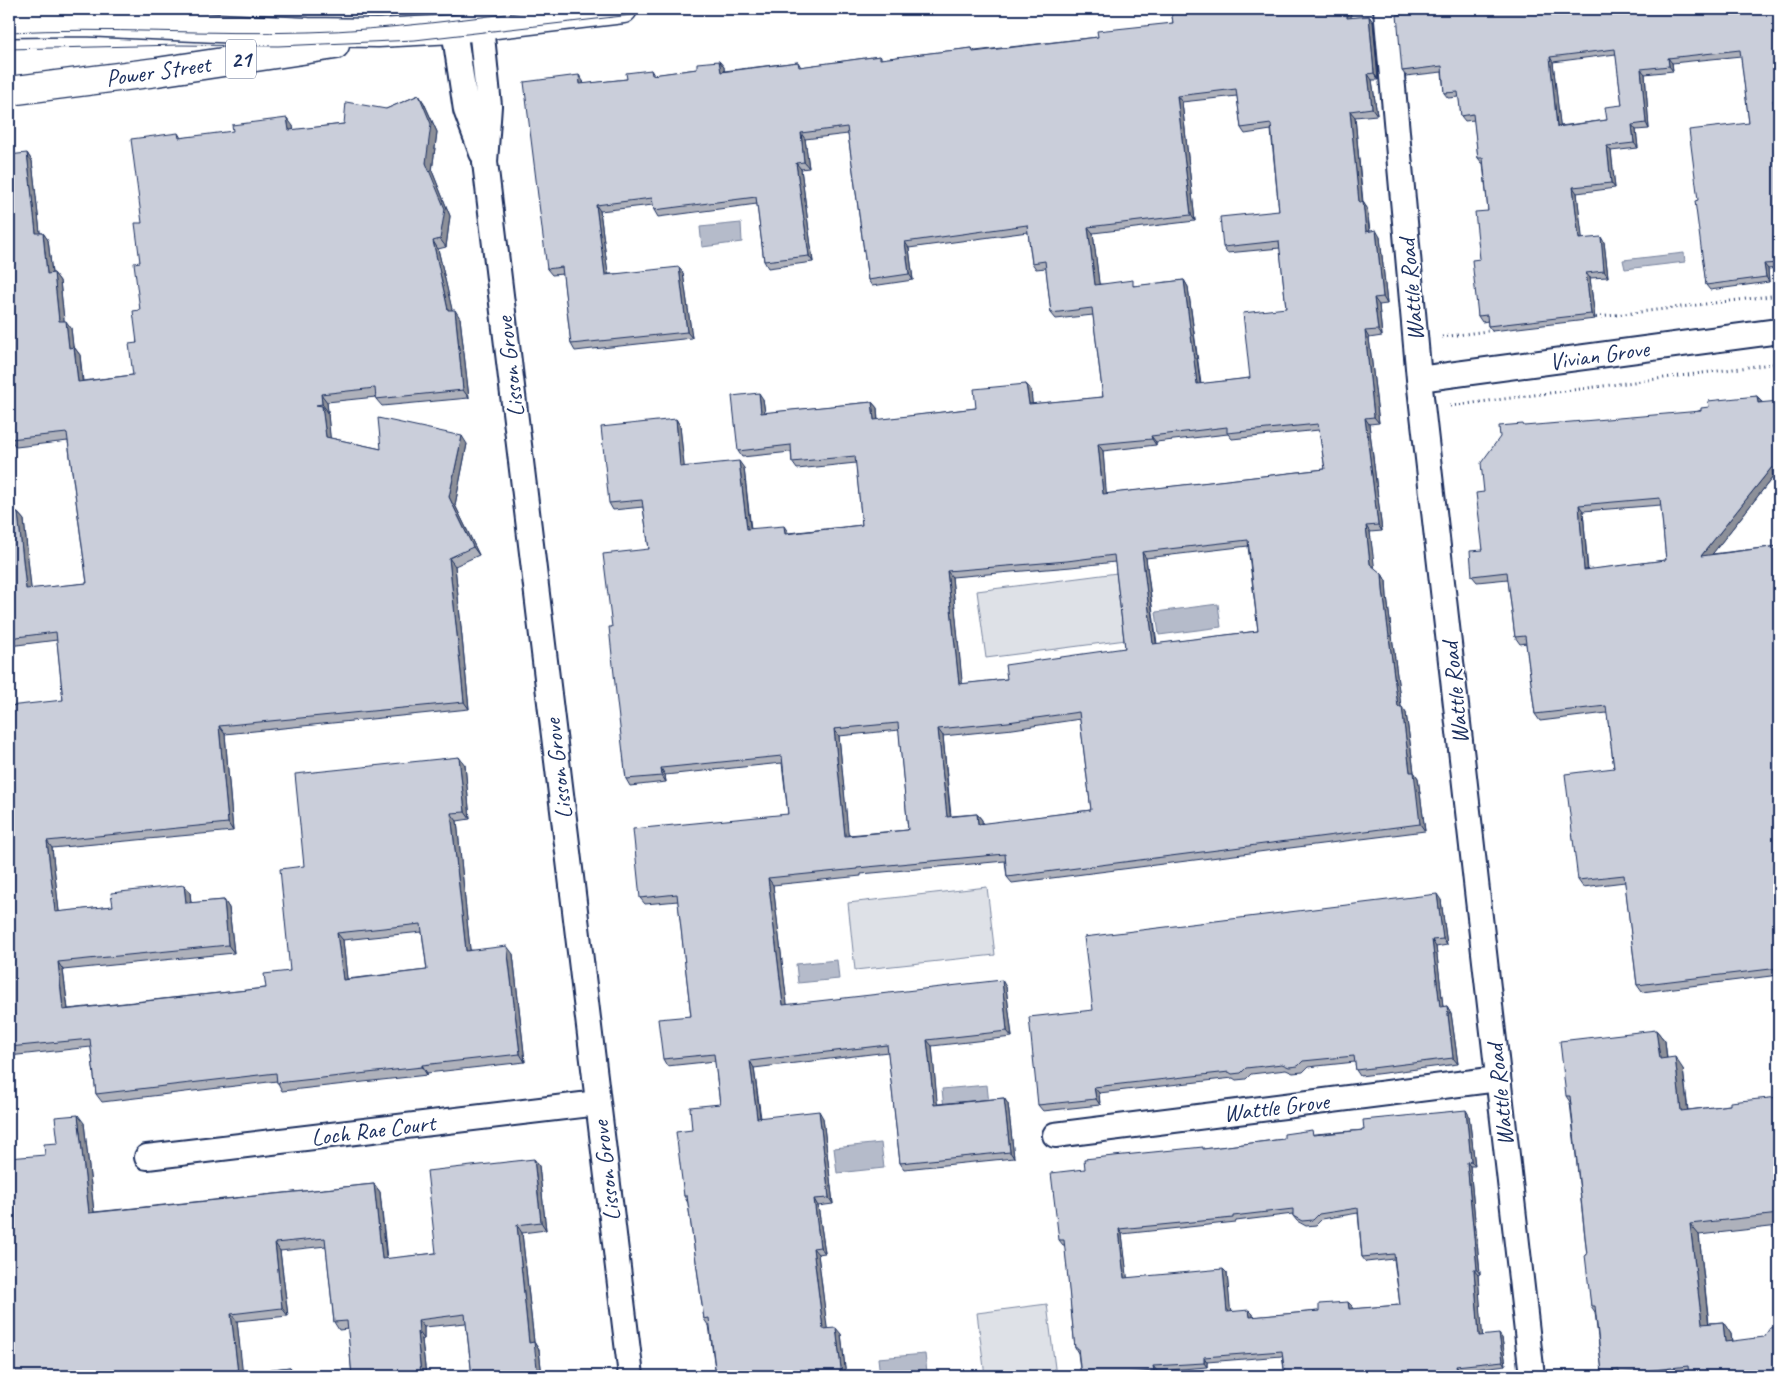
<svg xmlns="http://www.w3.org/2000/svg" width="1788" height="1385" font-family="Caveat,sans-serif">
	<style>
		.green { fill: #dee1e7; stroke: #7c88a2 }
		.water { fill: #b5bbca; stroke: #77839f }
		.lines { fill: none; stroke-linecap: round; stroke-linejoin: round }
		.minor-casing { stroke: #1b2f5e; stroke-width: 28 }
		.primary-casing { stroke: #1b2f5e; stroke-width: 31 }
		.path { stroke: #1b2f5e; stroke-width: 3; stroke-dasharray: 1 4; stroke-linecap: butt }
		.minor { stroke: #fff; stroke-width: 24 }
		.primary { stroke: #fff; stroke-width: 28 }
		.tram { stroke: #1b2f5e; stroke-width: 1 }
		.wall { fill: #aeb1bb; stroke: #1b2f5e; fill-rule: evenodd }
		.shaded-wall { fill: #8d9099; stroke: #1b2f5e }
		.building { fill: #caceda; stroke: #1b2f5e; fill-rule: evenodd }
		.labels { text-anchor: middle; stroke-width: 4.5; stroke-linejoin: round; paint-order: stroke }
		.shield { fill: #fff; stroke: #5f6d8e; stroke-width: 1 }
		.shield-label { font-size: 22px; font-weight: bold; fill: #1b2f5e }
		.street-label { font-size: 24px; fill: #1b2f5e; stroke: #fff }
	</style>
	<rect width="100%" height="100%" fill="#fff"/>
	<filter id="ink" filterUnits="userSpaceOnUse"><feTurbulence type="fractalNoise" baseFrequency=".02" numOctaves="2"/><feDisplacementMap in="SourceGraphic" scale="10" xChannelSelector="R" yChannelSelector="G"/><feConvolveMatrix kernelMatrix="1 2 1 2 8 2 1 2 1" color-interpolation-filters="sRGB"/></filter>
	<g filter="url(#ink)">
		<path class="green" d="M1117,573L1126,640L986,658L977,591Z
			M987,887L995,955L855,970L848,903Z
			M1047,1304L1056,1376H985L977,1313Z"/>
		<path class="water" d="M741,223L742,242L702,247L700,227Z
			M1684,253L1685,262L1625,269L1623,260Z
			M1218,604L1221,627L1159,635L1156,612Z
			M837,960L839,979L798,983L796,964Z
			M987,1085L989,1104L944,1109L942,1089Z
			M881,1143L884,1168L837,1173L834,1148Z
			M925,1354L927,1372L880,1376L878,1358Z"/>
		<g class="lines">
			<g class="minor-casing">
				<path id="minor" d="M1386,9L1419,379L1532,1376
					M481,26L489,106L485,162L631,1376
					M454,29L466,110L482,153
					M1419,379L1779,331
					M1055,1135L1498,1079
					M147,1157L598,1103"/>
			</g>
			<g class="primary-casing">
				<path id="primary" d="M9,23L84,22L308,32L378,33L454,29L623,9
					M9,91L157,72L335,45"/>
			</g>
			<path class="path" d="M1591,318L1779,295
				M1442,337L1495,330
				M1450,406L1779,363"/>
			<use href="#minor" class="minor"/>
			<use href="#primary" class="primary"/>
			<path class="tram" d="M9,32C108,27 208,35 308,32C389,30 469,18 549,9
				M9,49L179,45L278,46L415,40L683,9"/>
		</g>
		<path class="wall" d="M1171,9H1350L1351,18L1369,16L1373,22L1378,80H1372L1377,115L1355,117L1363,202L1367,208L1370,231L1380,237L1387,304L1379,305L1382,336L1369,338L1379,423L1369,424L1382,531L1370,532L1374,568L1382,574L1386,581L1387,597L1401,707L1406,713L1414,772L1418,778L1425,831L1012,883L1007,877L1005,861L861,874V876L773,885L787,1005L1006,987L1012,1037L932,1046L937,1104L1004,1098L1008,1104L1014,1158L904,1169L900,1163L888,1052L754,1068L761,1118H823L833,1204L818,1206L825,1253L818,1254L827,1329L841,1334L846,1376H716L709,1325H708L704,1319L688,1203L684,1196L692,1130L720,1104L715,1061L667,1066L663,1059L691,1016L678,901L645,904L640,898L788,814L782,763L665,775L666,782L630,786L626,779L612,627L649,549L643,507L613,510L609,503L676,419L680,426L684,467L744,468L751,529L788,532V533L862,525L856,463L797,469L792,462L791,452L742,457L738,451L763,399L765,413L872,402L877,408L878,420L976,408L1026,384L1031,390L1032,404L1103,397L1093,315L1056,319L1051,313L1046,268L1036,269L1032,263L1028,232L909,248L913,280L872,286L868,280L848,134L805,139L809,168L801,169L813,262L768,268L764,261L757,204L658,217L654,210L653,205L600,211L608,274L683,273L692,338L575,351L571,344L563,274L552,275L547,269L583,81L584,84L627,79L651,70L654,75L697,69L719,61L724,67V71L798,62L801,67L880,56L882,59L972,48L975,51L1098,37L1173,23ZM1237,96L1241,128L1245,134L1271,130L1279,211L1223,247L1227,253L1280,248L1286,308L1250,378L1201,384L1188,287L1184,280L1137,286L1099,284L1093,233L1195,221L1182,102ZM1319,430L1325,469L1106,494L1103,451L1156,445V442L1228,434L1232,439ZM1248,546L1258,631L1157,644L1146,558ZM1115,562L1125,648L1007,679L962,684L952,577L1071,567ZM1080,719L1091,810L982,824V820L977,814L951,816L943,736L1013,729ZM899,730L908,830L848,835L839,736Z
			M1779,9V105H1777L1779,125V268L1768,269L1769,282L1710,290L1706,285L1698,200L1749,123L1741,56L1672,63L1673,71L1645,74L1649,129L1636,130L1638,148L1611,151L1615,188L1577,193L1582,239L1604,242L1608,277L1590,278L1595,319L1492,331L1488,326V321L1482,322L1478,316L1480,259L1488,211L1483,163H1482L1478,158L1474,120L1465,121L1461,116L1459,97L1448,98L1444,93L1442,72L1406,76L1402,71ZM1616,54L1622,105L1607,120L1560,126L1553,62Z
			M419,95L424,103L437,132L432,171L450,216L446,247L438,249L452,310L460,318L469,398L382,406L376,399V397L327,402L328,412H326L328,414L330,438L381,449L467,444L455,505L479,555L455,566L469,709L225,734L233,831L52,848L59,912L113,906L184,885L190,893L191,903L224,900L229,908L234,953L63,970L68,1009L266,988L290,971L304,866L465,765L470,819L457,821L470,950L513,954L525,1062L427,1073V1075L282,1091L277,1081L102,1102L96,1094L91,1047L9,1056V861L63,700L57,640L9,646V514L18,513L24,520L31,589L87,583L68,441L16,447L10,439L14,392L27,153L32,161L40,233H43L48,240L52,273H54L60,281L64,321L71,328L73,347H74L80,355L83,381L133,375L140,310V262L142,223L178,133L181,138L293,126V130L344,124L386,109ZM422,932L427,970L347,979L343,940Z
			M1757,396L1762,402L1773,477L1712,554L1779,546V975L1642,992L1637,985L1625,882L1583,887L1578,880L1614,768L1607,713L1540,721L1535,714L1526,643L1520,644L1515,637L1508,579L1477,582L1472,576L1483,550L1484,492L1709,407ZM1661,505L1666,560L1588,570L1583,511Z
			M1441,900L1447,945L1436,947L1443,1007L1447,1006L1451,1013L1458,1064L1360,1076L1356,1070L1355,1062L1308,1067L1303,1072L1293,1073L1286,1070L1251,1074L1246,1079L1236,1080L1233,1078L1099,1093L1100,1105L1043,1111L1038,1105L1093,1010Z
			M1656,1030L1665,1041L1667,1058L1683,1069L1688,1110L1730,1105L1779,1097V1226L1699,1235L1709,1323L1723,1322L1731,1334L1732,1341L1779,1376H1605L1602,1372L1595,1312L1591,1306L1587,1255L1570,1102L1566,1096Z
			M1469,1115L1475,1166H1470L1480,1274L1478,1275L1482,1336L1502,1338L1506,1365L1460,1371V1376H1285L1282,1356L1207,1362V1367L1157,1371V1376H1081L1078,1353L1075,1348L1065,1245H1063L1059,1240L1204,1149L1284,1139L1315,1134L1364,1130ZM1358,1213L1362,1257L1366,1262L1394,1259L1400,1305L1352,1309V1306L1319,1311L1253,1317V1314L1230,1311L1227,1273L1127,1278L1122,1234L1236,1222V1221L1293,1214V1216L1297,1221L1306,1226L1316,1225L1322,1219Z
			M84,1123L94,1212L374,1184L380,1192L387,1259L436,1253L534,1159L539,1166L546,1230L522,1233L534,1342L539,1350L542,1376H472L466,1323L424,1327V1339L422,1340L426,1376H352L348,1329L339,1330L334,1322L326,1246L280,1251L288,1316L237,1321L242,1373L290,1367L296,1376H9L45,1155L58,1143Z"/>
		<path class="shaded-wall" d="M1347,9H1350L1352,24L1347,18Z
			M1369,16L1373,22L1378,80L1374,73Z
			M1550,57L1553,62L1561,132L1557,127Z
			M1668,58L1672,63L1673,71L1669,66Z
			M719,61L724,67L725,78L721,72Z
			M1641,69L1645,74L1649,129L1646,123Z
			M1368,74L1372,80L1377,115L1372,108Z
			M579,75L583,81L584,91L580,84Z
			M419,95L424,103L437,132L432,171L450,216L446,247L440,239L426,163Z
			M1177,96L1182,102L1195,221L1191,215Z
			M1773,100L1777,105L1779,125V150Z
			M1350,111L1355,117L1363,208L1359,202Z
			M287,118L293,126L295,138L289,130Z
			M1632,125L1636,130L1638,148L1634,143Z
			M801,133L805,139L809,168L804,162Z
			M1607,146L1611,151L1615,188L1611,183Z
			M27,153L32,161L41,241L36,233Z
			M796,163L801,169L813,262L809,256Z
			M1573,187L1577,193L1583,244L1579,239Z
			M1363,202L1367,208L1370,238L1366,232Z
			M596,205L600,211L609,281L605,275Z
			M1088,227L1093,233L1100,291L1095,285Z
			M1376,230L1380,237L1387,304L1383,297Z
			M43,233L48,240L53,282L47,274Z
			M1601,237L1604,242L1608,277L1604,271Z
			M433,241L438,249L454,318L448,310Z
			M905,242L909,248L913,280L909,274Z
			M1764,264L1768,269L1769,282L1766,277Z
			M679,267L683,273L692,338L687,332Z
			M54,273L60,281L65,329L59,321Z
			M1586,273L1590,278L1595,319L1591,314Z
			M1184,280L1188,287L1201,390L1197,384Z
			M1374,298L1379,305L1382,336L1378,330Z
			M455,310L460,318L469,398L463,390Z
			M66,321L71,328L74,355L69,348Z
			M1365,331L1369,338L1379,423L1374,417Z
			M74,347L80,355L83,390L78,382Z
			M1026,384L1031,390L1033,410L1029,404Z
			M759,393L763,399L766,419L761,413Z
			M321,394L327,402L328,412L322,404Z
			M1757,396L1762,403H1758Z
			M872,402L877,408L878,426L874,420Z
			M322,406L328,414L331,445L326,437Z
			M1365,418L1369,424L1382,531L1378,525Z
			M676,419L680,426L685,474L680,467Z
			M462,436L467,444L455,505L479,555L473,547L449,497Z
			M1151,436L1156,442V445L1152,439Z
			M1098,444L1103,451L1107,501L1103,494Z
			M739,461L744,468L751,536L747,529Z
			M1772,467L1776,473L1706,562L1701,556Z
			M1579,505L1583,511L1588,577L1584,570Z
			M18,513L24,520L32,597L26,589Z
			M784,526L788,532L789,540L785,534Z
			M1366,526L1370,532L1375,571L1370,564Z
			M1142,552L1146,558L1157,650L1153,644Z
			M449,558L455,566L469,709L464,702Z
			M947,571L952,577L963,691L959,684Z
			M1382,574L1386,581L1387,597L1402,714L1398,707L1383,590Z
			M1402,707L1406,713L1414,772L1418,778L1425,831L1420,824L1410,772Z
			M219,726L225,734L233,831L228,823Z
			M834,729L839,736L849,842L845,836Z
			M938,729L943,736L951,823L947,817Z
			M459,757L465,765L470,819L465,812Z
			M661,768L665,775L666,782L662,776Z
			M451,813L457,821L471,959L466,951Z
			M977,814L982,820L983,830L978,824Z
			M47,841L52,848L60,920L55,912Z
			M768,878L773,885L788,1012L783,1005Z
			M184,885L190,893L192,911L186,903Z
			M1437,894L1441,900L1447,945L1443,939Z
			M224,900L229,908L234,953L228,945Z
			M337,933L343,940L348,988L343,980Z
			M1432,940L1436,947L1444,1014L1440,1007Z
			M507,946L513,954L525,1062L520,1054Z
			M58,962L63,970L69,1018L63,1010Z
			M1002,980L1006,987L1012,1037L1007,1031Z
			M1447,1006L1451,1013L1458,1064L1453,1058Z
			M1656,1030L1665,1041L1668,1071L1660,1059Z
			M927,1040L932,1046L938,1111L934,1105Z
			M1675,1057L1683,1069L1689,1123L1681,1111Z
			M750,1061L754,1068L761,1125L757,1118Z
			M422,1065L427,1073V1075L422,1067Z
			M1094,1087L1099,1093L1100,1105L1096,1099Z
			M1004,1098L1008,1104L1014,1158L1010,1152Z
			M1466,1110L1469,1115L1475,1166L1471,1161Z
			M819,1111L823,1118L833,1204L829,1198Z
			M78,1115L84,1123L95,1221L89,1213Z
			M534,1159L539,1166L546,1230L541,1222Z
			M1467,1162L1470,1166L1480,1274L1477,1270Z
			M374,1184L380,1192L387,1267L382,1259Z
			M814,1199L818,1206L825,1253L820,1247Z
			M1690,1224L1699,1235L1710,1336L1702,1324Z
			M517,1225L522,1233L534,1342L539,1350L542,1376H538L529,1343Z
			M1119,1229L1122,1234L1128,1283L1124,1278Z
			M275,1243L280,1251L288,1316L282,1308Z
			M813,1248L818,1254L828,1335L823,1329Z
			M1223,1269L1227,1273L1231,1316L1227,1312Z
			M1474,1270L1478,1275L1483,1341L1479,1336Z
			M1348,1302L1352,1306L1353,1314L1349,1309Z
			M1249,1310L1253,1314V1322L1250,1317Z
			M231,1314L237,1321L243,1376L238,1373Z
			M418,1320L424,1327V1339L419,1332Z
			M1723,1322L1731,1334L1733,1354L1725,1342Z
			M836,1328L841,1334L846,1376H842Z
			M417,1332L422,1340L426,1376H421Z
			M1499,1334L1502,1338L1506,1365L1503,1361Z
			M1204,1357L1207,1362V1367L1204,1363Z
			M1153,1366L1157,1371V1376L1154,1371Z
			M1456,1366L1460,1371V1376H1458Z
			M290,1367L296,1375V1376H291Z"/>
		<path class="building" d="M1171,9H1347V18L1369,16L1374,73L1368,74L1372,108L1350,111L1359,202H1363L1366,232L1376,230L1383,297L1374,298L1378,330L1365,331L1374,417L1365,418L1378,525L1366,526L1370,564L1382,574L1383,590L1398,707H1402L1410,772H1414L1420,824L1007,877L1005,854L857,868V869L768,878L783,1005L1002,980L1007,1031L927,1040L934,1105L1004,1098L1010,1152L900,1163L887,1045L750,1061L757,1118L819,1111L829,1198L814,1199L820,1247L813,1248L823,1329L836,1328L842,1376H716L709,1318L704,1319L687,1196H684L676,1132L692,1130L690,1107L720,1104L714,1054L663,1059L658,1019L691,1016L677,894L640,898L633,829L788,814L782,756L661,768L662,776L626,779L616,693L609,627H612L603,554L649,549L642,500L609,503L601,427L676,419L680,467L739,461L747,529L784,526L785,534L862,525L855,456L792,462L791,445L738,451L732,396L759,393L761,413L872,402L874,420L976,408L974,389L1026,384L1029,404L1103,397L1092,308L1051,313L1045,261L1032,263L1027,225L905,242L909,274L868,280L847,127L801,133L804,162L796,163L809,256L764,261L756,197L654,210L652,198L596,205L605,275L679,267L687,332L571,344L562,267L547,269L524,82L579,75L580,84L627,79L626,73L651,70L652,75L697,69V63L719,61L721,72L798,62L799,67L880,56V59L972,48L973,52L1098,37L1097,31L1173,23ZM1236,89L1241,128L1271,124L1279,211L1220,217L1223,247L1279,241L1286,308L1243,313L1250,378L1197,384L1184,280L1133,286V280L1095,285L1088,227L1191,215L1177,96ZM1318,424L1325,469L1103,494L1098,444L1152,439L1151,436L1227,427V433ZM1248,540L1258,631L1153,644L1142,552ZM1114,555L1125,648L1005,665L1007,679L959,684L947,571L1067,561ZM1079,712L1091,810L978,824L977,814L947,817L938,729L1008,722ZM898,723L908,830L845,836L834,729Z
			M1407,9H1779V99L1773,100L1779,150V263L1764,264L1766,277L1706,285L1695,201L1698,200L1689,130L1749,123L1740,50L1668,58L1669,66L1641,69L1646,123L1632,125L1634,143L1607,146L1611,183L1573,187L1579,239L1601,237L1604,271L1586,273L1591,314L1488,326L1487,315L1478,316L1472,260L1480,259L1475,212L1488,211L1483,158H1478L1473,114L1461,116L1458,92L1444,93L1442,66L1402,71L1397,15L1408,14ZM1615,49L1622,105L1605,107L1607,120L1557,127L1550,57Z
			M419,95L431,124L426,163L445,209L440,239L433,241L448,310H455L463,390L376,399L375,388L321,394L322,404L316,405L322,406L326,437L381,449L378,418L462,436L449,497L473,547L449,558L464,702L219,726L228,823L47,841L55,912L113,906L111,893L184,885L186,903L224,900L228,945L58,962L63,1010L266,988L264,974L290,971L280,869L304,866L295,774L459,757L465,812L451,813L466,951L507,946L520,1054L422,1065V1067L277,1083L276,1073L96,1094L90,1039L9,1047V706L63,700L56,632L9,638V514L18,513L26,589L87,583L67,433L10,439L9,427V393L14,392L9,345V155L27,153L36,233H43L47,274L54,273L59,321H66L69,348L74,347L78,382L133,375L129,344L137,343L133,311L140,310L134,263L140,262L135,223H142L131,139L178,133L179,138L233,131L232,125L287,118L289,130L344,124L346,102L386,109ZM421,924L427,970L343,980L337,933Z
			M1757,396L1758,403L1779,401V537L1772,467L1701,556L1779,546V968L1637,985L1624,875L1578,880L1565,774L1614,768L1606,706L1535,714L1525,636L1515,637L1507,572L1472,576L1470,551L1483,550L1476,493L1484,492L1481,463L1500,437L1499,426L1523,424L1524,426L1701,411V408L1709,407L1708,401ZM1660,498L1666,560L1584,570L1579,505Z
			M1437,894L1443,939L1432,940L1440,1007L1447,1006L1453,1058L1356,1070L1354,1056L1303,1061L1298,1066L1289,1067L1282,1064L1246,1068L1241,1073L1232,1074L1229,1072L1094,1087L1096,1099L1038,1105L1029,1017L1093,1010L1084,937Z
			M1656,1030L1660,1059L1675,1057L1681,1111L1730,1105V1102L1779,1097V1214L1690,1224L1702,1324L1723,1322L1725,1342L1764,1337L1770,1328L1779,1327V1376H1689L1688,1366L1619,1374V1370L1602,1372L1595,1306H1591L1585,1255H1587L1570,1096H1566L1560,1041Z
			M1466,1110L1471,1161L1467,1162L1477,1270H1474L1479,1336L1499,1334L1503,1361L1456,1366L1458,1376H1285L1282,1351L1204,1357V1363L1153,1366L1154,1371L1102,1376H1081L1078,1348H1075L1064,1240H1059L1051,1173L1085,1169L1084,1159L1203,1147V1149L1284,1139V1134L1312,1130L1313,1135L1364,1130L1363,1120ZM1358,1208L1362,1257L1394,1254L1400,1305L1349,1309L1348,1302L1319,1304V1311L1250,1317L1249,1310L1227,1312L1223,1269L1124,1278L1119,1229L1233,1218V1216L1293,1209V1216L1302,1221L1313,1220L1319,1214Z
			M78,1115L89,1213L374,1184L382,1259L436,1253L427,1171L534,1159L541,1222L517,1225L529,1343L534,1342L538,1376H472L465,1314L418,1320L419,1332H417L421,1376H352L347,1321L334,1322L325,1238L275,1243L282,1308L231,1314L238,1373L290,1367L291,1376H9V1158L45,1155L44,1144L58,1143L55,1117Z"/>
	</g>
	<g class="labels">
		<rect class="shield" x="226" y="39.5" width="30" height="39" rx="4"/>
		<g class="shield-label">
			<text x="241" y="67">21</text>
		</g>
		<g class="street-label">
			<text transform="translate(158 71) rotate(-8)" y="8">Power Street</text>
			<text transform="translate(1411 290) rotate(-95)" y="8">Wattle Road</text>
			<text transform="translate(1599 355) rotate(-8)" y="8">Vivian Grove</text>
			<text transform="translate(510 367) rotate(-97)" y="8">Lisson Grove</text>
			<text transform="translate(1455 693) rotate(-96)" y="8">Wattle Road</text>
			<text transform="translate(558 769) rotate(-97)" y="8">Lisson Grove</text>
			<text transform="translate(1500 1095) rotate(-96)" y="8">Wattle Road</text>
			<text transform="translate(1276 1107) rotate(-7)" y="8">Wattle Grove</text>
			<text transform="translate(373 1130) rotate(-7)" y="8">Loch Rae Court</text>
			<text transform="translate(606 1171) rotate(-97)" y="8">Lisson Grove</text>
		</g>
	</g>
	<rect width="1788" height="1385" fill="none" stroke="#fff" stroke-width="30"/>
	<rect x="15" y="15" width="1758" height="1355" fill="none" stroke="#1b2f5e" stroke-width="2" filter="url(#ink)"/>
</svg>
